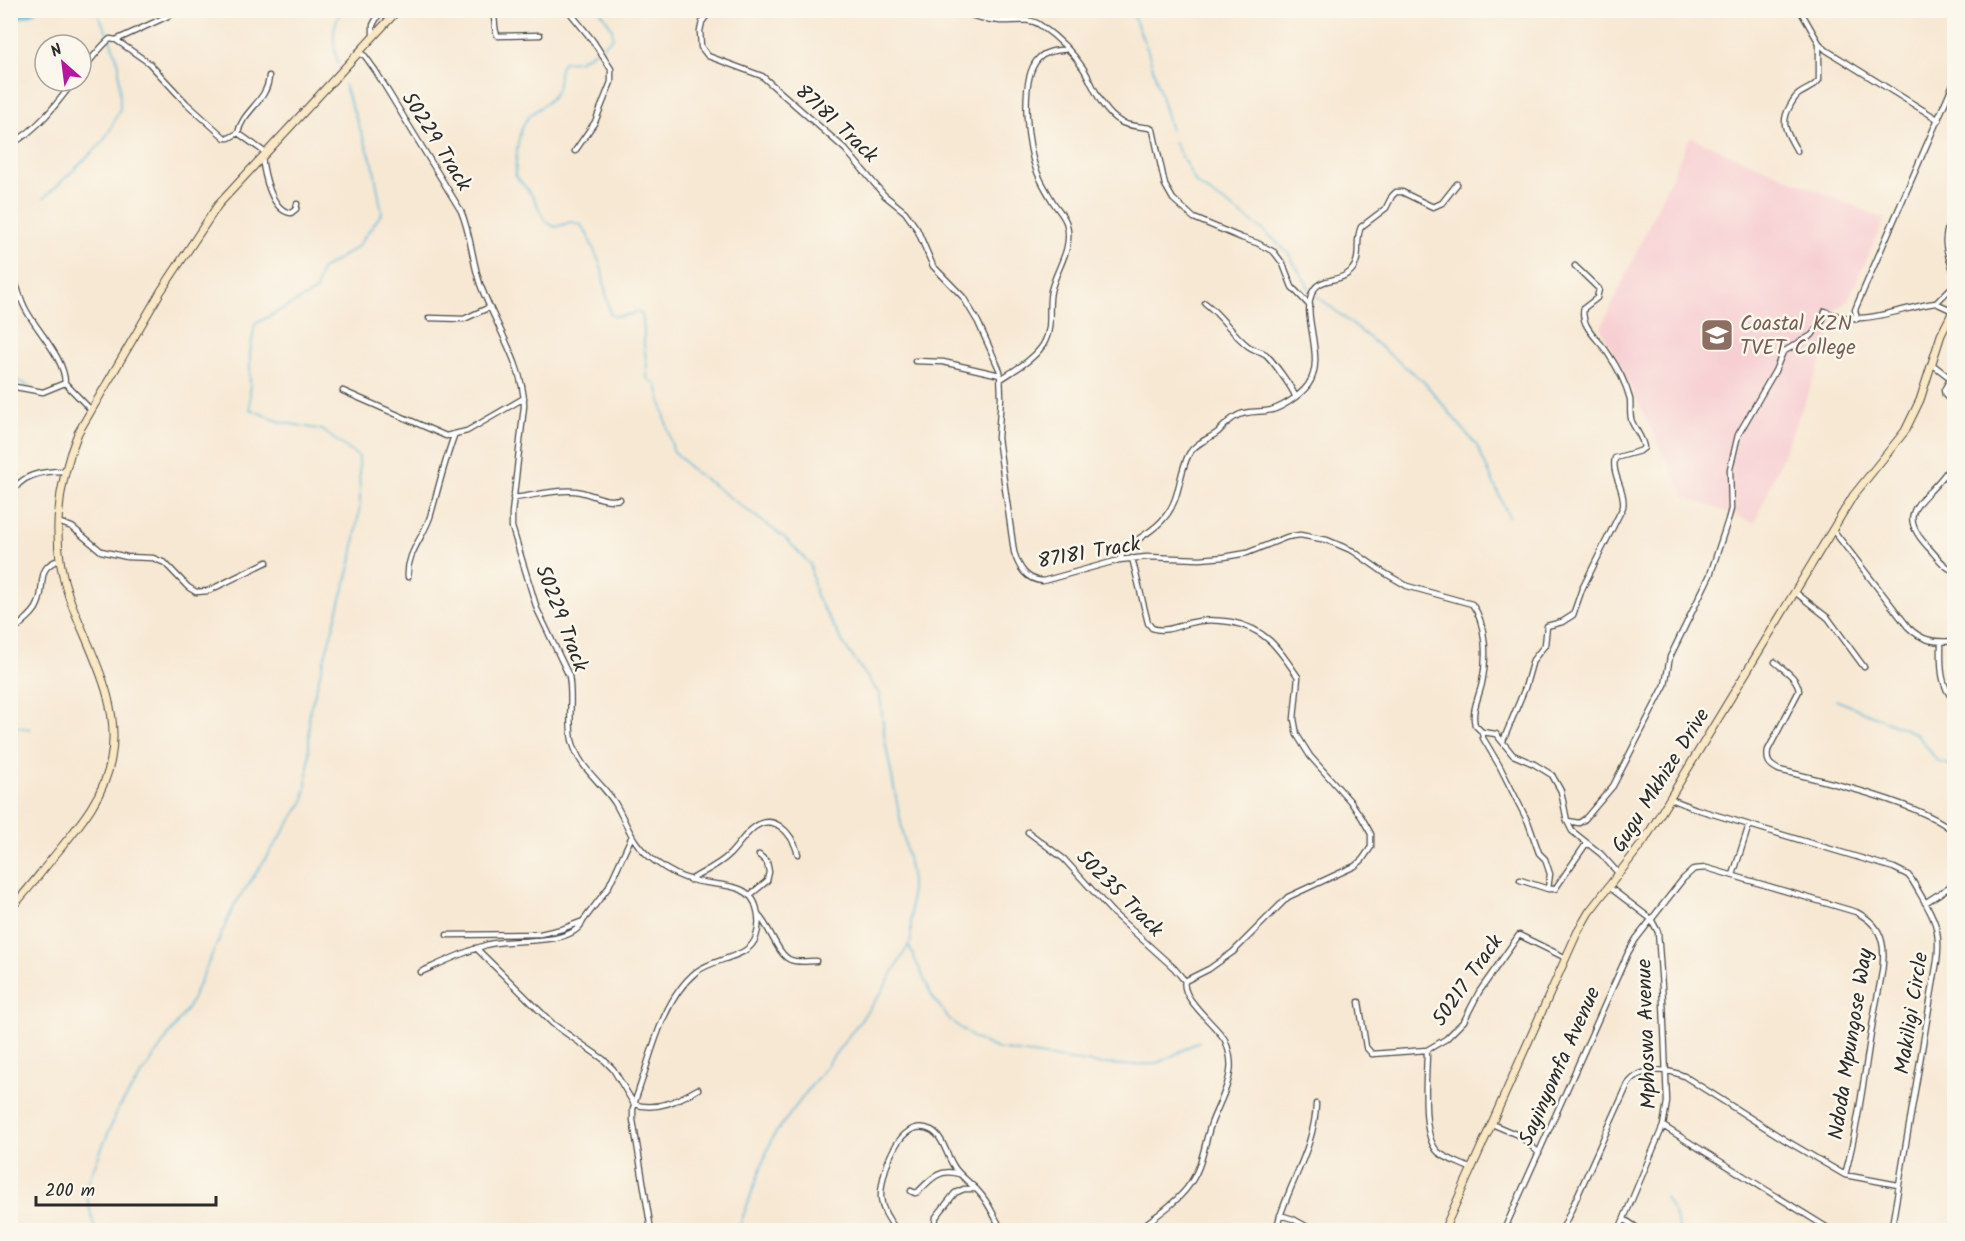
<svg xmlns="http://www.w3.org/2000/svg" width="1965" height="1241" font-family="Kalam,sans-serif">
	<style>
		.built { fill: #f7cfd2 }
		.lines { fill: none; stroke-linecap: round; stroke-linejoin: round }
		.stream { stroke: #59b5d7; stroke-width: 1.5 }
		.river { stroke: #59b5d7; stroke-width: 10 }
		.street-casing { stroke: #4a4744; stroke-width: 7 }
		.secondary-casing { stroke: #4a4744; stroke-width: 9 }
		.street { stroke: #fff; stroke-width: 4.5 }
		.secondary { stroke: #fae7c3; stroke-width: 7 }
		.labels { text-anchor: middle; stroke-width: 5; stroke-linejoin: round; paint-order: stroke }
		.street-label { font-size: 21px; fill: #2b2b2b; stroke: #fbf7ec }
		.education-label { font-size: 21px; fill: #785e54; stroke: #fbf7ec; text-anchor: start }
	</style>
	<rect width="100%" height="100%" fill="#fbf7ec"/>
	<filter id="ink" filterUnits="userSpaceOnUse"><feTurbulence type="fractalNoise" baseFrequency=".0167" numOctaves="2"/><feDisplacementMap in="SourceGraphic" scale="12" xChannelSelector="R" yChannelSelector="G"/><feConvolveMatrix kernelMatrix="1 2 1 2 8 2 1 2 1" color-interpolation-filters="sRGB"/></filter>
	<filter id="wash" filterUnits="userSpaceOnUse"><feTurbulence type="fractalNoise" baseFrequency=".008" numOctaves="4" result="noise"/><feDisplacementMap in="SourceGraphic" scale="24" xChannelSelector="R" yChannelSelector="G"/><feGaussianBlur stdDeviation="1.35" result="paint"/><feColorMatrix in="noise" values="0 0 0 0 0 0 0 0 0 0 0 0 0 0 0 0 0 1.4 0 .05"/><feComposite in="paint" operator="in"/></filter>
	<g filter="url(#wash)">
		<rect width="100%" height="100%" fill="#f7e8d3"/>
		<path class="built" d="M1690,137L1885,219L1847,302L1837,309L1829,327V342L1755,523L1685,497L1601,328Z"/>
		<g class="lines">
			<path class="stream" d="M600,10L612,28L613,37L602,47
				M1093,10L1102,13L1145,12L1149,10
				M1132,13L1148,51L1171,130
				M596,51L578,61L563,62C556,71 561,84 555,93C548,105 534,109 527,119C516,134 517,157 515,175C521,182 528,190 533,197C542,210 539,219 555,227L571,222L580,224L587,234L601,266L610,314C617,319 629,315 637,312L642,315C644,324 644,330 644,339C644,352 648,364 647,378L654,383
				M338,64C333,44 330,28 342,10
				M1174,142L1196,183L1262,229L1288,253L1311,291
				M44,198L100,145L108,134L120,109L119,64L110,39L96,10
				M1317,296L1424,382L1477,446L1509,517
				M10,377L31,387
				M657,385L673,450L690,468L785,538L810,564L816,596L847,649L880,695L885,741L911,874V941L881,993L772,1138L738,1230
				M1836,700L1917,734L1938,762L1954,766
				M10,726L30,729
				M909,946L932,996L950,1020L975,1039L998,1049L1100,1064L1125,1065L1155,1064L1174,1055L1199,1041
				M1665,1197L1674,1214L1680,1230
				M95,1230L85,1189L118,1109L189,1006L234,906L304,801L309,759V714L351,563L360,506L359,457L322,430L281,422L250,409V353L255,324L316,291L321,270L357,247L382,213L373,164L344,85"/>
			<path class="river" d="M10,17L31,10"/>
		</g>
	</g>
	<g filter="url(#ink)">
		<g class="lines">
			<g class="street-casing">
				<path id="street" d="M490,10C498,18 492,28 498,36L540,35
					M568,10L593,41L611,69V82L595,122L575,151
					M711,10L702,22L700,31L701,47L708,56L762,76L845,149L884,195L905,212L917,229L933,266L963,297L978,322L1000,371L1001,398L998,438L1014,552C1019,568 1026,580 1043,581L1119,560L1147,557L1200,559L1224,557L1247,553L1287,537L1300,535L1327,540L1353,551L1383,572L1407,586L1472,604C1487,624 1487,660 1482,683C1479,697 1471,711 1475,725L1482,732L1496,734L1513,755L1534,764L1552,775L1561,791L1567,821L1572,831L1601,854L1619,874
					M959,10C971,17 986,19 1000,21C1013,22 1029,17 1040,25C1057,37 1072,51 1083,68C1094,85 1100,109 1119,121C1128,127 1140,126 1150,128L1153,130L1165,185L1173,199L1194,218L1242,238L1257,243L1274,252L1283,264L1292,287L1310,306
					M1800,10L1819,43L1826,50L1939,120
					M373,37V25L381,10
					M116,40L149,63L186,103L225,138H229L238,133
					M358,52L365,56L375,70L461,211C471,235 472,260 480,284C493,320 525,368 524,406L512,513V527L537,609L569,676C573,697 568,719 572,740C579,769 600,780 615,803C629,827 631,844 656,862C667,870 679,877 692,880C715,887 751,880 757,910C759,918 759,928 756,937C749,959 715,957 696,972C661,1001 651,1057 636,1098L633,1109V1120L651,1230
					M81,72C88,63 102,45 110,39L116,40L181,10
					M10,145C37,130 56,105 74,81
					M1797,151C1788,134 1779,125 1790,106C1792,102 1795,97 1799,94C1806,89 1813,88 1819,80V43
					M266,153L238,133C242,111 268,101 269,76
					M262,157C264,173 271,211 291,213L296,209L297,204
					M1954,212C1942,237 1944,247 1954,272
					M10,269C16,282 19,296 25,308C36,330 65,358 65,383L90,409
					M1205,303C1221,315 1234,336 1248,346C1253,350 1260,351 1265,354C1271,358 1293,389 1295,396
					M1936,303L1954,285
					M429,318L464,319L490,307
					M1857,319L1855,310L1857,305L1954,82
					M915,361L943,362L1000,375
					M1932,364L1950,378
					M1954,373L1944,390L1945,395L1954,404
					M1001,379C1016,369 1033,360 1043,345C1054,327 1047,310 1051,291C1056,269 1073,250 1067,225C1065,216 1058,210 1053,202C1048,193 1042,184 1038,174C1027,150 1019,80 1038,59C1046,50 1058,51 1068,49
					M10,386L43,392L65,383
					M343,391L446,436L467,431L524,398
					M1954,462C1947,472 1939,482 1930,491C1908,511 1906,523 1927,546C1936,555 1942,566 1954,571
					M10,497C19,474 43,471 65,471
					M513,498C533,496 555,489 575,491C592,493 603,503 620,499
					M58,522L72,527L101,551L127,557L153,558L165,563L188,587L196,592L208,591L267,562
					M1833,530L1908,627C1922,641 1935,643 1954,641
					M1132,558L1148,623L1152,628C1164,633 1178,626 1189,623C1204,619 1216,620 1231,622C1267,629 1279,649 1298,677L1294,719L1297,735L1310,756L1350,801L1362,818L1371,834V847L1362,860L1355,866L1288,897L1233,952L1209,969L1185,981C1180,998 1216,1025 1225,1040C1229,1050 1232,1061 1230,1072C1228,1090 1217,1107 1211,1124C1203,1148 1203,1167 1187,1188C1174,1205 1154,1217 1138,1230
					M1119,560C1129,539 1152,535 1165,517C1181,498 1178,474 1189,454C1195,443 1209,439 1218,432C1223,427 1228,421 1235,417C1243,411 1256,412 1266,411C1279,410 1300,396 1308,385C1326,360 1303,319 1311,296C1317,275 1339,284 1351,271C1363,258 1354,241 1361,227L1386,208L1392,196L1396,192H1402L1433,207L1442,203L1457,184
					M408,577C406,554 423,538 430,517C438,490 444,463 454,436
					M1795,592L1828,618L1864,667
					M10,637C17,623 33,618 38,604C46,586 35,566 60,560
					M1941,642C1941,662 1939,685 1954,700
					M1775,662C1784,670 1798,678 1799,691L1768,750C1766,761 1769,765 1779,770C1821,780 1925,804 1954,832
					M1482,732L1483,738L1499,765L1528,822L1539,853L1545,859L1550,874L1548,889
					M1503,741L1525,688L1533,660L1545,645L1547,626L1562,622L1573,615L1582,589L1623,507C1626,490 1611,475 1615,458L1640,451L1644,448C1643,438 1636,431 1632,422C1629,415 1631,407 1630,399C1626,384 1616,365 1607,352C1599,340 1579,325 1584,308L1597,298L1599,289L1575,266
					M1671,799L1696,809L1894,868L1908,875L1912,880C1930,912 1942,923 1937,961L1893,1220L1890,1230
					M1568,821L1579,823L1585,819L1613,786L1665,685L1670,657L1710,575L1728,520L1731,509L1730,469L1738,435L1775,371L1783,352L1812,335L1823,319L1825,311C1858,328 1895,310 1929,304L1936,303L1953,311
					M1028,832L1064,859L1113,913L1174,968L1185,981
					M1733,875L1749,825
					M690,880C703,872 719,865 730,854C737,847 743,837 751,830C773,810 792,833 798,854
					M1520,880L1548,889H1555L1586,844
					M1609,887L1651,919L1658,932L1663,1001L1667,1102L1663,1126L1619,1230
					M750,895L767,881L769,872L767,862L759,855
					M1925,903L1954,884
					M759,916C770,927 778,956 791,960C798,963 808,961 816,961
					M447,935L540,934L562,929L583,921L608,888L631,838
					M476,948L553,1024L603,1059L613,1069L634,1104C656,1112 679,1100 698,1089
					M421,972C443,962 464,952 486,945C509,937 571,948 583,921
					M1359,1002L1366,1047L1372,1054L1427,1050L1446,1039L1464,1021L1479,992L1519,935L1566,958
					M1427,1050C1427,1074 1420,1134 1438,1152C1446,1159 1462,1164 1472,1169
					M1492,1124L1520,1136L1539,1153
					M1663,1126L1831,1230
					M911,1191L915,1193L918,1192C931,1179 939,1168 959,1174
					M1280,1215L1293,1219L1313,1230
					M1624,1219L1640,1230
					M897,1230C889,1221 882,1211 881,1198C880,1176 898,1115 931,1130C943,1136 946,1154 953,1165C959,1176 970,1182 978,1191C989,1202 994,1217 1002,1230
					M938,1230L935,1225L936,1217L955,1193L964,1189H976
					M1276,1230C1286,1188 1315,1149 1316,1104
					M1504,1230L1628,953L1636,939L1683,879L1694,869L1707,868L1856,912C1868,918 1879,928 1882,942C1887,961 1877,995 1874,1015C1865,1068 1859,1123 1845,1175
					M1562,1230L1628,1084C1640,1067 1666,1068 1684,1076L1785,1140L1845,1175L1898,1185"/>
			</g>
			<g class="secondary-casing">
				<path id="secondary" d="M10,909C25,894 38,876 51,860C76,829 104,799 111,759C122,701 88,649 69,597C50,543 57,485 78,433L161,291L218,205L398,10
					M1444,1230L1577,933L1589,912L1644,841L1853,496L1905,431L1920,400L1941,335L1954,309"/>
			</g>
			<use href="#street" class="street"/>
			<use href="#secondary" class="secondary"/>
		</g>
	</g>
	<defs>
		<g id="university-square" transform="scale(1.725)"><rect x="-9" y="-9" width="18" height="18" rx="4" fill="#8d6e63" stroke="#fbf7ec"/><path d="M0-5L7-2L0 1L-7-2ZM-4 1L0 2.5L4 1V4Q0 6-4 4Z" fill="#fff"/></g>
	</defs>
	<g fill-rule="evenodd">
		<use href="#university-square" x="1717" y="335"/>
	</g>
	<g class="labels">
		<g class="street-label">
			<text transform="translate(837 123) rotate(43)" y="7">87181 Track</text>
			<text transform="translate(437 141) rotate(58)" y="7">50229 Track</text>
			<text transform="translate(1089 552) rotate(-10)" y="7">87181 Track</text>
			<text transform="translate(562 618) rotate(69)" y="7">50229 Track</text>
			<text transform="translate(1660 780) rotate(-58)" y="7">Gugu Mkhize Drive</text>
			<text transform="translate(1120 893) rotate(45)" y="7">50235 Track</text>
			<text transform="translate(1467 980) rotate(-55)" y="7">50217 Track</text>
			<text transform="translate(1911 1013) rotate(-81)" y="7">Makiligi Circle</text>
			<text transform="translate(1646 1034) rotate(-92)" y="7">Mphoswa Avenue</text>
			<text transform="translate(1850 1044) rotate(-81)" y="7">Ndoda Mpungose Way</text>
			<text transform="translate(1559 1066) rotate(-66)" y="7">Sayinyomfa Avenue</text>
		</g>
		<g class="education-label">
			<text x="1740" y="330">Coastal KZN<tspan x="1740" dy="24">TVET College</tspan></text>
		</g>
	</g>
	<rect width="1965" height="1241" fill="none" stroke="#fbf7ec" stroke-width="36"/>
	<g transform="translate(63 63) rotate(332)"><circle r="28" fill="#fbf7ec" stroke="#a8a59f" stroke-width="1.5"/>
	<path d="M0-4.5L10 22L0 15L-10 22Z" fill="#b5179e"/>
	<text y="-9" font-size="16" font-weight="bold" text-anchor="middle" fill="#2b2b2b">N</text>
	</g>
	<path d="M36 1196v9h180v-9" fill="none" stroke="#2b2b2b" stroke-width="3"/>
	<text x="45" y="1196" font-size="18" fill="#2b2b2b" stroke="#fbf7ec" stroke-width="4.5" paint-order="stroke">200 m</text>
</svg>
